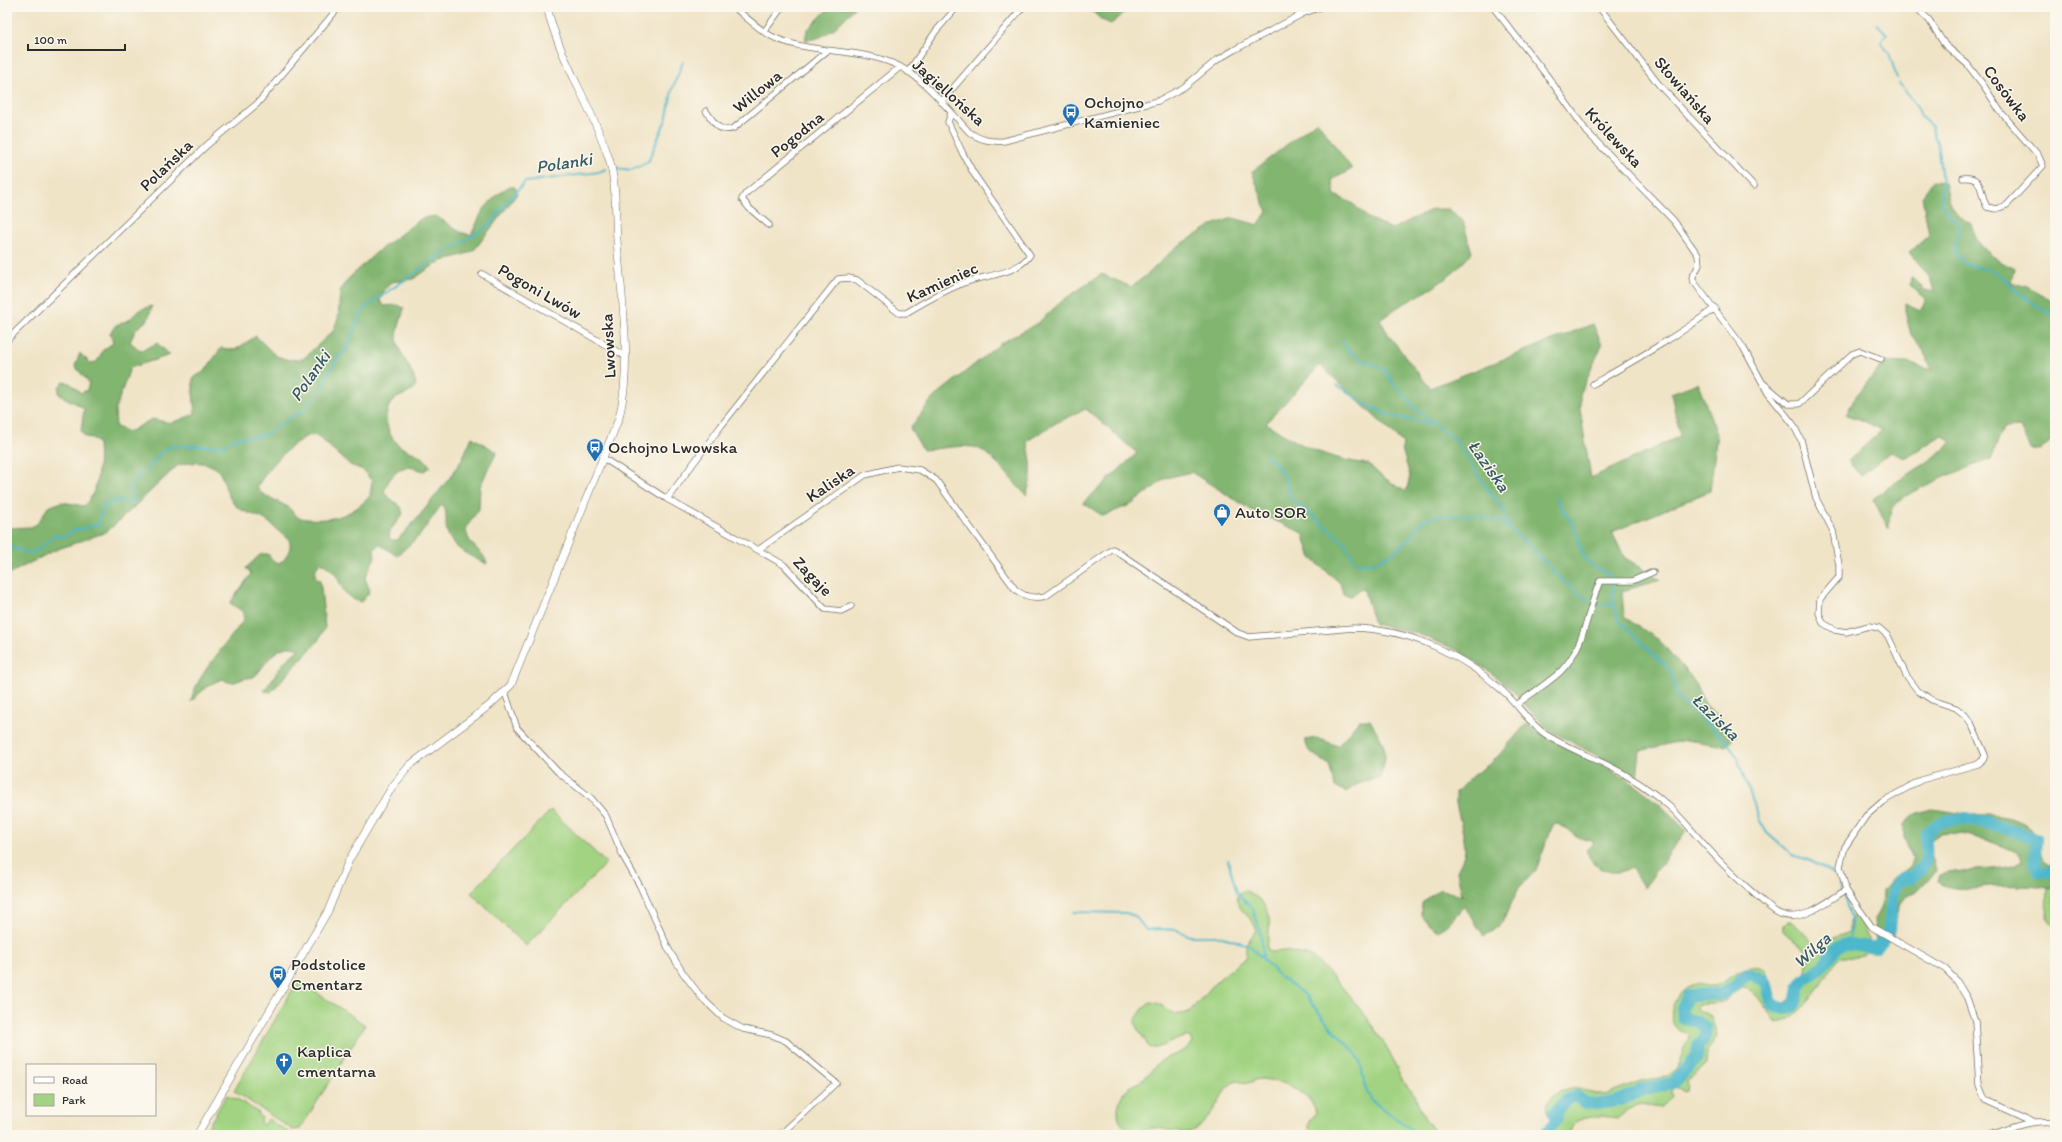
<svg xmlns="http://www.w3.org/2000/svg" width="2062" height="1142" font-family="Itim,sans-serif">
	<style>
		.green { fill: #a2d382; stroke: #667f56 }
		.forest { fill: #81b570; stroke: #56704e; fill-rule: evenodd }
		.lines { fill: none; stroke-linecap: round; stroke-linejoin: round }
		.stream { stroke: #4eb7cb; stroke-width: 2 }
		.river { stroke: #4eb7cb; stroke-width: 12 }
		.minor-casing { stroke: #706c62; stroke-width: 7 }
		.tertiary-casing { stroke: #706c62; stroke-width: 8 }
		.minor { stroke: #fff; stroke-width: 5.5 }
		.tertiary { stroke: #fff; stroke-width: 7 }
		.labels { text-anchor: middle; stroke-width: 3; stroke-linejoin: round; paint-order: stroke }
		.street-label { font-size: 17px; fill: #2b2b2b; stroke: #fbf7ec }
		.poi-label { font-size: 17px; fill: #2b2b2b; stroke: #fbf7ec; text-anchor: start }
		.water-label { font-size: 18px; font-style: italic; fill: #375c63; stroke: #fbf7ec }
	</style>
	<rect width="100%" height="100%" fill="#fbf7ec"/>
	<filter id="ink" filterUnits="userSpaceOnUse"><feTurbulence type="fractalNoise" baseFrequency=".025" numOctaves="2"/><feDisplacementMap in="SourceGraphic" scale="8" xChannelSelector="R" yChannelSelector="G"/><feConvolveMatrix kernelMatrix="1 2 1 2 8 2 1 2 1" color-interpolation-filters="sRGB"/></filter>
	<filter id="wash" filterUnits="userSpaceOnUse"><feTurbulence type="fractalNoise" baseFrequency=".012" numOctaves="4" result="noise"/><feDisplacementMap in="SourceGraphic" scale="16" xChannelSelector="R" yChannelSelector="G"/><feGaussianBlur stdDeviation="0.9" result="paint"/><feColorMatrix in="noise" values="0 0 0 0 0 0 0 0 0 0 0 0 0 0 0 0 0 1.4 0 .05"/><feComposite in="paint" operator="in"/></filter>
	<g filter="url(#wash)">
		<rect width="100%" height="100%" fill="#f0e4c7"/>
		<path class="green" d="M551,810L606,863L526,946L471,893Z
			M2048,888L2055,889V930L2047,918Z
			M1246,891C1275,905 1270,922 1267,949L1271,952L1285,951L1310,956L1319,963L1336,980L1366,1016L1386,1046L1403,1081L1415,1096L1424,1117L1437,1135H1321L1309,1129V1123L1316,1112C1310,1090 1280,1080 1260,1079C1255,1079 1253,1082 1248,1083C1245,1083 1240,1081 1236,1081L1232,1083C1218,1097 1213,1118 1196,1129C1184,1137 1170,1129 1157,1128C1150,1127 1144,1131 1136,1131C1119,1131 1115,1114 1120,1100C1124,1088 1133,1086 1142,1080C1150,1074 1155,1064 1164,1059C1175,1053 1184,1054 1192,1042L1190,1037C1177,1035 1157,1054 1148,1046C1146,1043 1145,1040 1143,1037C1139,1031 1136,1029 1135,1021L1142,1010L1151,1002C1168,1003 1167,1020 1189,1012L1218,980L1246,957V945L1256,930C1254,915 1229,908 1240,892Z
			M1853,917H1858C1863,922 1864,932 1869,939C1868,961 1856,957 1841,957L1837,960C1823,977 1802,1021 1777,1023C1766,1013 1755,982 1738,989C1732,991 1730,999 1724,1001C1715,1005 1705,1001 1697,1005L1698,1010L1711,1016L1717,1036L1706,1053V1064L1686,1081L1688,1087L1685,1091L1675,1087L1671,1091L1672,1096L1662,1107L1640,1104L1630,1108L1617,1119C1601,1117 1571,1112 1570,1135H1547L1555,1128L1556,1123C1553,1119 1548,1115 1547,1110C1543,1099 1563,1089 1572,1088C1582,1086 1588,1094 1597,1094C1613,1095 1624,1086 1638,1082C1654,1076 1673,1083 1681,1060C1683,1056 1682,1052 1684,1048C1686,1043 1689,1040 1689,1034C1685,1031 1677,1031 1674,1025C1666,1012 1678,989 1692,985C1700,983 1706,987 1713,986C1728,983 1748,959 1764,969C1771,974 1768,995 1773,1004C1781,1006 1791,1001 1797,995L1801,985V980L1806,971L1808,955L1805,950L1783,931V925L1787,921H1792L1818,948L1823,946L1831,939L1849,932V921Z
			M298,980L365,1025L300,1129L293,1130L234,1091Z
			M227,1095L239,1100L259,1113L258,1115L262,1118L260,1123L262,1125L268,1119L292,1135H203Z"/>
		<path class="forest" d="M830,7H855C840,23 829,39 805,40L807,30Z
			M1087,7H1131L1111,24L1102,20Z
			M1317,121L1352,169L1332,180L1335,195L1352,203L1368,218L1392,229L1433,209H1449L1463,221L1472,253L1454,272L1434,287L1398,307L1380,320L1390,337L1430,388L1593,324L1602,345L1580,394V409L1591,478L1680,436L1671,393L1698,383L1717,434L1710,491L1612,532L1624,557L1660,580L1622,591L1624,617L1659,640L1692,678L1706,705L1737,735L1726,746L1685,740L1640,751L1637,777L1547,729L1513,691L1490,672L1457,650L1418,634L1374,624L1363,587L1351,596L1343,594L1340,583L1311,558L1303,533L1253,511L1191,472L1166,478L1132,504L1103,516L1083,503L1137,453L1086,409L1056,423L1027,441C1032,460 1034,477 1026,495C1013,483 990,449 973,447C957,445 939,449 923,450L910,428L933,398L1001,343L1038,323L1062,301L1102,274L1131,287L1148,274L1175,248L1212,225L1233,218L1258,225L1267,212L1252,172ZM1320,365L1403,443L1402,449L1410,476L1406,492L1380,475L1369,464C1330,460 1298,445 1266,423Z
			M1933,181L1945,182C1949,203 1952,213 1971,224C1977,249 1993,257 2014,269L2011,282L2025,286L2055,302V438L2040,450L2030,449L2020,427L2003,428L1991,459C1971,467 1898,492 1891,510C1889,515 1889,524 1889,529L1873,499C1898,478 1929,465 1952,442L1942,435L1905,458L1890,452L1861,476L1848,461L1882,430L1859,419L1846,415L1856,396L1884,362L1907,363L1932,370L1922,348L1911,335L1905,311V303L1920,310L1926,300L1910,285L1911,277L1925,290L1934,292L1930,278L1910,252L1929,235L1922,196Z
			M508,187H515L517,194L475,249L469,253L439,262L413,279L391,282L382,294L380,301L384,306L398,305L404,308C402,318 397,329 397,339C399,356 414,369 416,386C408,397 398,394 391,403C381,417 388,439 403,448C414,454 424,454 430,467L424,471C419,470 413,467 408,467C396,468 386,482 384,493L401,507L403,514L389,532L390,540H397L416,520L451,476L463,457L472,437L497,452L480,486L479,509L466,528C467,548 484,549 487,564C470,556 447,547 446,525C446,517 447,511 442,504L420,535L397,556L379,544L374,550L375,557L365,578L370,591L361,602C335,596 346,574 321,563L316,568L315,576L320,581L321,588L325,627L318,641L271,692L264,691L284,662L300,648C295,648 288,646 284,648C271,652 265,665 257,674C253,679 248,677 243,679C234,682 231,685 223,679C209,683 201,692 191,702C194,677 230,641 244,619L242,611L230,603L251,574L246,568L261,554H268L272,560L278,563L284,560C293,545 293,540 278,531C274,528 271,523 267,521C257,514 245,514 236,506C226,497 226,484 220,473C211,460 190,461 177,466L118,522L106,532L53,551L7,575V528L31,527L37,524L48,507L62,502L84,506C100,491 99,463 98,443L92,438L85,437L81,431L84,409C76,402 67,400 59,394V387L63,382L70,383L81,393L87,390L89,383L75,366L80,353L90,363L97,362L103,350L113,343L110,333L116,325L129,320L139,310L152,306L148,320L136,329L130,342L141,351L157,343L170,355L130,368L115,410L116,427L129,432L152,419L171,423L195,414L193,393V378L205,371L221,348L235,350L256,336L276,356L289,360L303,359L333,331L338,319L340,291L348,279L378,251L422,218L436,216L460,232L471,235L483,210L497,195ZM311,435L318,436L350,465L363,470L372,481L370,496C350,518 328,522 299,518L288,507L261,493L257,487C267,470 291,441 311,435Z
			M1359,720H1370C1384,745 1390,748 1380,777L1356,785L1346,792L1335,787L1329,765L1309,751L1305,740L1317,738L1338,746Z
			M1527,723C1553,744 1575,751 1604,766C1635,782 1664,805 1686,831L1644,888L1631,867C1612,879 1593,869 1586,850L1594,842L1580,838L1558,824L1553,825L1536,870L1519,888L1503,921L1495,930L1484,936L1464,906L1448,924L1438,931L1429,925L1421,915L1422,903L1440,889L1462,896L1457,871L1462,861L1465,850L1464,838L1456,803V792L1472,776L1491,763L1499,755Z
			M1931,809C1943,810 1955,813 1968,814C1988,816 2013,813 2030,828C2043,839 2034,862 2055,865V889C2035,886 2013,885 1993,886C1973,887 1956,893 1938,882L1940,875C1964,867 2007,873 2022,861L2020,854C2006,846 1935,818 1930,844C1929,853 1935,862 1936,871L1916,892L1904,899L1900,904L1891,930L1876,944L1874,919L1882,906L1883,890L1893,878L1906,871L1911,866L1913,859L1904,838V824L1915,814Z"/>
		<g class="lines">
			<path class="stream" d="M1877,24L1887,34L1881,42L1889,53L1897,78
				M1899,83L1918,108L1921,117L1932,127C1933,133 1936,139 1937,144C1939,157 1945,192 1941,203L1951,217L1959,223C1961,233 1953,240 1955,250C1958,268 1983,266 1996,273C2005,278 2011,286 2019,293C2030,302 2043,309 2055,317
				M615,168L631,170L648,162L667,117L672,90L683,62
				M1342,339L1347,349L1361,360L1378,366L1385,370L1393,383L1421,414L1456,440L1490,493L1503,509L1510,528
				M1337,385L1369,406L1391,416L1433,424
				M1265,455L1277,465L1283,475L1291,498L1343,541C1349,548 1350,555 1356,562C1375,569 1396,551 1409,539C1415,533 1417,525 1424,520C1436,512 1486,516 1499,521C1506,525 1512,531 1518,536C1543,557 1561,585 1590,601
				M1557,499C1561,511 1571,518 1575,529C1579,541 1580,553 1589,563C1595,569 1604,570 1610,576
				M7,552L11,547L25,552H36L55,535L63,537L75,530L98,525L104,507L117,500L129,502L134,500V494L129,491L138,475L147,469L165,449L173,446H222L236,438L254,437L266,434L306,408L320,390L338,357L348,348L360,315L367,306L448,250L482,230L492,222L506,203L525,182L599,172L606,169
				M1613,584V602L1620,622L1667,667L1672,674L1677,698L1714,730L1728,743L1736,755L1760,821L1767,833L1792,855L1806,859L1835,875L1839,879L1840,890
				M1597,604L1614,606
				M1228,860L1237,893L1251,907L1258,923L1262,942L1263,958
				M1844,897C1853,919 1852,921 1849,943
				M1073,912L1126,913L1135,916L1146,930L1156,929L1177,930L1190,936H1219L1249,945L1279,976L1304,994L1330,1026L1354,1051L1360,1061L1366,1090L1372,1101L1419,1135"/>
			<path class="river" d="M1545,1135L1557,1118L1554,1113L1568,1099L1576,1096L1586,1103L1596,1104L1621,1100L1644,1089L1673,1083L1697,1057L1698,1046L1705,1037L1706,1028L1696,1021L1683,1018L1682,1008L1688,995L1721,994L1735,986L1748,974C1776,980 1764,990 1773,1006C1804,1014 1793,997 1802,983C1805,978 1815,974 1819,969C1826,962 1833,948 1842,945C1849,942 1865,947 1875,948L1882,941L1889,930L1893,889L1897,882L1903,878L1910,879C1933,859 1925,860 1926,834C1949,803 2007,829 2036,839L2035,861L2040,872L2055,871"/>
		</g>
	</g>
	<g filter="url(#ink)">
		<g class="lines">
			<g class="minor-casing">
				<path id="minor" d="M734,7C747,18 760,31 775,38C813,54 855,48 892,63C920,73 949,110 969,132C980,140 990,142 1004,141L1158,101L1184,87L1217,60L1234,50L1304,13L1321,7
					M1493,7L1548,77L1587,132L1674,221L1698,255L1699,265L1692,278L1694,282L1743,347L1768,393L1793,424L1801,440L1816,498L1833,531L1839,565V577L1820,599L1819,613L1823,623L1835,630L1846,632L1869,626L1879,628L1888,636L1906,675L1918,691L1932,700L1956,708L1965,715L1971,723L1985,755L1983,760L1978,764L1921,780L1882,802L1866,816L1845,847L1840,866L1846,890L1872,927L1945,969L1956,980L1967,998L1975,1021L1979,1085L1985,1100L2031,1121
					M1599,7L1660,86L1754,186
					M1916,7L1929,20L1945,45L1967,64L1984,86L2000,111L2038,155L2043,166L2007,205L1996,209L1987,207C1979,194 1985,176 1963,178
					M764,32L782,7
					M908,72L936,31L957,7
					M941,102L1023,7
					M706,111C714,122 719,134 734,128L827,51
					M769,225L749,208L742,199L746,193L900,67
					M482,274L625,356
					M7,340L207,145L257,104L339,7
					M1763,383L1788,404H1799L1852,354L1860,351L1881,359
					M1593,384C1635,360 1676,337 1715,308
					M603,458L667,499L758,550L865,475L898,467L920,470L936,480L1015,589C1024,597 1034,599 1046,596L1113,549L1238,633L1249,637L1353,628C1410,629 1464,655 1505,693C1519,706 1529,723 1545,734C1564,746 1585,754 1605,764C1628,775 1651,790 1670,807C1682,818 1692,831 1703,843C1720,862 1739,881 1759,898C1766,904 1774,913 1783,915C1804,922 1829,900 1846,890
					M667,499L721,426L838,279L848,278L857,280L899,313H906C924,302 944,291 963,283C985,275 1016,275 1030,255L974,174L963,154L948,122L951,113
					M758,550L784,565L825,609L841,611L851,606
					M505,692L517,728L558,772L591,798L606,816L623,856L640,886L669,950L683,973L702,998L723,1018L743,1029L772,1035L786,1041L836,1083L780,1135
					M1518,704C1531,693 1549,683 1561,671C1585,647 1587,611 1600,581H1632L1653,572
					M1990,1135C2012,1128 2032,1119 2055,1122"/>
			</g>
			<g class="tertiary-casing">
				<path id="tertiary" d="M197,1135L328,911L349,860L392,787L410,765L490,705L511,685L619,418C633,362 621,297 617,240C615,212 617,179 607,153C590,103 559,58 547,7"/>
			</g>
			<use href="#minor" class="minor"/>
			<use href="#tertiary" class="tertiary"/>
		</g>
	</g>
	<defs>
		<g id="bus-pin" transform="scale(0.9)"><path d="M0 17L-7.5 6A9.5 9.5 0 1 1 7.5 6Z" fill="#1f6fb2" stroke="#fbf7ec"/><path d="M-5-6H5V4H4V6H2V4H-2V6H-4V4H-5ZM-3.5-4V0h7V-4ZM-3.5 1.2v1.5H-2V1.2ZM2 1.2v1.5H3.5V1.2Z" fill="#fff"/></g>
		<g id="shop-pin" transform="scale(0.9)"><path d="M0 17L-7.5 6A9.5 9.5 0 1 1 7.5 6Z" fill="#1f6fb2" stroke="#fbf7ec"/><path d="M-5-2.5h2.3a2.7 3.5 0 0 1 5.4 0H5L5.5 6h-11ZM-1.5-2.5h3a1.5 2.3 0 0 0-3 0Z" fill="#fff"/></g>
		<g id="church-pin" transform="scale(0.9)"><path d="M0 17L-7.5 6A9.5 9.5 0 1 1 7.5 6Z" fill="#1f6fb2" stroke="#fbf7ec"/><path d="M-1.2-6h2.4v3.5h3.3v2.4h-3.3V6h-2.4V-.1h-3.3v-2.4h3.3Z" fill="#fff"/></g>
	</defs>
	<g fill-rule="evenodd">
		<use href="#bus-pin" x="1071" y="112"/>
		<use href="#bus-pin" x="595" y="447"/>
		<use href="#shop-pin" x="1222" y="512"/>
		<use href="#bus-pin" x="278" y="974"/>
		<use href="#church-pin" x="284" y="1061"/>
	</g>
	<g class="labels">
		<g class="street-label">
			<text transform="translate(1685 90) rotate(49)" y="6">Słowiańska</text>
			<text transform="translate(757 91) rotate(-39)" y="6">Willowa</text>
			<text transform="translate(949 92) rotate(42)" y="6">Jagiellońska</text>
			<text transform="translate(2007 93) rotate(53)" y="6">Cosówka</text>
			<text transform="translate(797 134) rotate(-39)" y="6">Pogodna</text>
			<text transform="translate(1614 137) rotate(47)" y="6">Królewska</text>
			<text transform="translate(166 165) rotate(-44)" y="6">Polańska</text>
			<text transform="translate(942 282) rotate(-24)" y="6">Kamieniec</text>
			<text transform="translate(540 291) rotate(30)" y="6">Pogoni Lwów</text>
			<text transform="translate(608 346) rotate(-93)" y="6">Lwowska</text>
			<text transform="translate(830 483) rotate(-34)" y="6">Kaliska</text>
			<text transform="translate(813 576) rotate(46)" y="6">Zagaje</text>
		</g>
		<g class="poi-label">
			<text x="1084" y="108">Ochojno<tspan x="1084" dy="20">Kamieniec</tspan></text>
			<text x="608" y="453">Ochojno Lwowska</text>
			<text x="1235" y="518">Auto SOR</text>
			<text x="291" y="970">Podstolice<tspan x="291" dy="20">Cmentarz</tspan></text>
			<text x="297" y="1057">Kaplica<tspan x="297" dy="20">cmentarna</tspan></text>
		</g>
		<g class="water-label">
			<text transform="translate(564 163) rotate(-9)" y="6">Polanki</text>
			<text transform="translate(310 376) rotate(-55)" y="6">Polanki</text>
			<text transform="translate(1489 466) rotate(55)" y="6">Łaziska</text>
			<text transform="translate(1716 717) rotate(44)" y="6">Łaziska</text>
			<text transform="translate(1812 950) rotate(-42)" y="6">Wilga</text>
		</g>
	</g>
	<rect width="2062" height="1142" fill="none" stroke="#fbf7ec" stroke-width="24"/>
	<rect x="26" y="1064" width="130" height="52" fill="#fbf7ec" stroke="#a8a59f"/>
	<rect x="34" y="1077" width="20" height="6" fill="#ffffff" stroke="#a8a59f"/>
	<text x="62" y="1084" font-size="12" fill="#2b2b2b">Road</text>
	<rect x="34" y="1094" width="20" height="12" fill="#a2d382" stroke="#a8a59f"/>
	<text x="62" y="1104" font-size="12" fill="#2b2b2b">Park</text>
	<path d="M28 44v6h97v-6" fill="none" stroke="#2b2b2b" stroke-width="2"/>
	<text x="34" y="44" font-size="12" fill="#2b2b2b" stroke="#fbf7ec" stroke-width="3" paint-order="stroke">100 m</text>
</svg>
